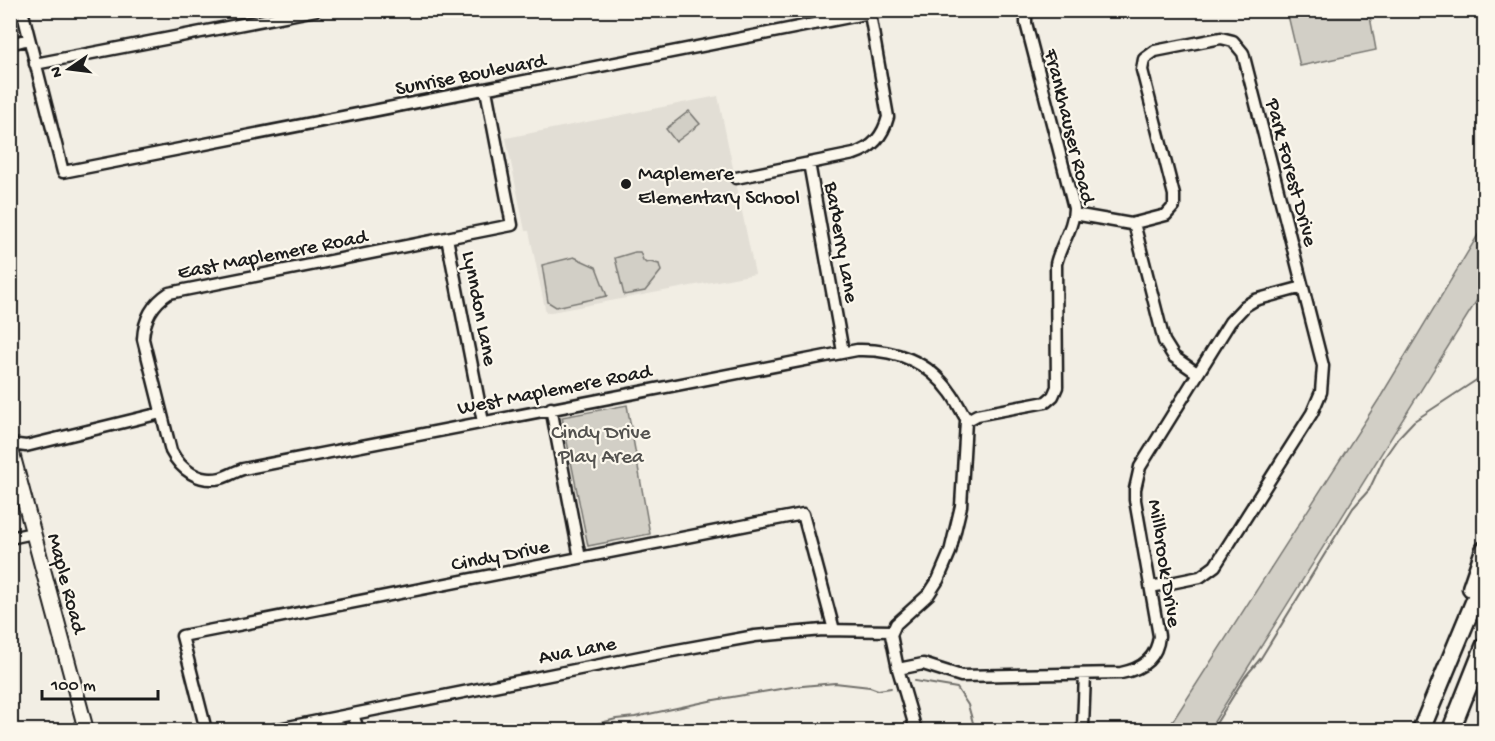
<svg xmlns="http://www.w3.org/2000/svg" width="1495" height="741" font-family="'Gochi Hand',sans-serif">
	<style>
		.built { fill: #e2ded5 }
		.green { fill: #d2cfc6; stroke: #777671; stroke-width: 1.5 }
		.lines { fill: none; stroke-linecap: round; stroke-linejoin: round }
		.stream { stroke: #716f6b; stroke-width: 2 }
		.minor-casing { stroke: #1c1c1c; stroke-width: 15 }
		.major-casing { stroke: #1c1c1c; stroke-width: 18 }
		.highway-casing { stroke: #1c1c1c; stroke-width: 21 }
		.minor { stroke: #fbf7ec; stroke-width: 10 }
		.major { stroke: #fbf7ec; stroke-width: 14 }
		.highway { stroke: #fbf7ec; stroke-width: 16 }
		.poi-dot { fill: #1c1c1c; stroke: #fbf7ec; stroke-width: 2 }
		.labels { text-anchor: middle; stroke-width: 4.5; stroke-linejoin: round; paint-order: stroke }
		.street-label { font-size: 21px; fill: #1c1c1c; stroke: #fbf7ec }
		.poi-label { font-size: 21px; fill: #1c1c1c; stroke: #fbf7ec; text-anchor: start }
		.park-label { font-size: 21px; fill: #53524f; stroke: #fbf7ec }
	</style>
	<rect width="100%" height="100%" fill="#f2eee4"/>
	<filter id="ink" filterUnits="userSpaceOnUse"><feTurbulence type="fractalNoise" baseFrequency=".0167" numOctaves="2"/><feDisplacementMap in="SourceGraphic" scale="12" xChannelSelector="R" yChannelSelector="G"/><feConvolveMatrix kernelMatrix="1 2 1 2 8 2 1 2 1" color-interpolation-filters="sRGB"/></filter>
	<g filter="url(#ink)">
		<path class="built" d="M718,96L755,274L546,313L529,231H525L506,138Z"/>
		<path class="green" d="M1287,11H1369L1376,50L1300,66Z
			M689,111L700,124L676,142L666,129Z
			M1484,225V289L1209,730H1167L1381,396Z
			M635,252H640L643,260L646,263L650,262L659,264L661,271L645,291L624,295L615,258Z
			M574,257L596,267L607,296L556,307L548,302L542,265Z
			M627,405L650,534L588,546L562,417Z"/>
		<g class="lines">
			<path class="stream" d="M915,681L957,688L968,705L975,730
				M560,730L578,729L616,719L635,717L714,700L792,687L835,683L870,687L878,690L891,688
				M1212,730L1245,677L1261,658L1353,508L1369,490L1384,458L1398,438L1414,421L1481,377L1484,364"/>
			<g class="minor-casing">
				<path id="minor" d="M22,10L63,172L885,10
					M10,44L29,39
					M35,64L316,10
					M486,90L512,225L169,293C152,304 144,319 143,339L171,451C181,470 199,483 221,478C229,476 236,471 243,469L857,350C894,349 928,361 950,392C957,401 961,411 967,420
					M809,163L843,352
					M736,178L854,154C873,148 883,136 888,117L870,14
					M1074,214L1131,224L1166,215L1174,206V195L1142,70L1144,59L1155,51L1221,38L1233,41L1243,53L1323,366L1321,392L1312,413L1215,566L1200,577L1151,587
					M1134,223L1164,341L1174,357L1197,373
					M447,238L483,422
					M551,408L580,558
					M10,444L26,446L161,413
					M10,538L33,533
					M898,669L923,664L961,676L1121,673C1142,669 1157,658 1159,636L1135,500V489L1140,467L1230,322L1245,306L1255,300L1303,287
					M353,714L358,730
					M206,730L182,636L803,514L834,630
					M273,730L650,655L755,636L823,630L892,631
					M916,730L898,669L891,635L896,624L929,594L938,580L950,552L961,506L966,421L977,415L1046,402L1053,396L1057,387L1056,264C1060,245 1074,228 1074,208L1026,23V10
					M1080,730L1083,727L1085,674"/>
			</g>
			<g class="major-casing">
				<path id="major" d="M10,446L86,730"/>
			</g>
			<g class="highway-casing">
				<path id="highway" d="M1471,588L1484,550
					M1421,730L1484,578
					M1451,730L1484,647"/>
			</g>
			<use href="#minor" class="minor"/>
			<use href="#major" class="major"/>
			<use href="#highway" class="highway"/>
		</g>
	</g>
	<circle class="poi-dot" cx="626" cy="184" r="6"/>
	<g class="labels">
		<g class="street-label">
			<text transform="translate(470 73) rotate(-11)" y="7">Sunrise Boulevard</text>
			<text transform="translate(1071 126) rotate(76)" y="7">Frankhauser Road</text>
			<text transform="translate(1293 172) rotate(75)" y="7">Park Forest Drive</text>
			<text transform="translate(843 242) rotate(80)" y="7">Barberry Lane</text>
			<text transform="translate(272 253) rotate(-11)" y="7">East Maplemere Road</text>
			<text transform="translate(481 308) rotate(79)" y="7">Lynndon Lane</text>
			<text transform="translate(554 388) rotate(-11)" y="7">West Maplemere Road</text>
			<text transform="translate(500 554) rotate(-11)" y="7">Cindy Drive</text>
			<text transform="translate(1166 563) rotate(81)" y="7">Millbrook Drive</text>
			<text transform="translate(68 583) rotate(75)" y="7">Maple Road</text>
			<text transform="translate(577 649) rotate(-11)" y="7">Ava Lane</text>
		</g>
		<g class="poi-label">
			<text x="638" y="179">Maplemere<tspan x="638" dy="24">Elementary School</tspan></text>
		</g>
		<g class="park-label">
			<text x="601" y="438">Cindy Drive<tspan x="601" dy="24">Play Area</tspan></text>
		</g>
	</g>
	<rect width="1495" height="741" fill="none" stroke="#fbf7ec" stroke-width="36"/>
	<rect x="18" y="18" width="1459" height="705" fill="none" stroke="#1c1c1c" stroke-width="2" filter="url(#ink)"/>
	<g transform="translate(69 69) rotate(256)" stroke="#fbf7ec" stroke-width="4.5" paint-order="stroke">
	<path d="M0-4.5L10 22L0 15L-10 22Z" fill="#1c1c1c"/>
	<text y="-9" font-size="16" font-weight="bold" text-anchor="middle" fill="#1c1c1c">N</text>
	</g>
	<path d="M42 690v9h116v-9" fill="none" stroke="#1c1c1c" stroke-width="3"/>
	<text x="51" y="690" font-size="18" fill="#1c1c1c" stroke="#fbf7ec" stroke-width="4.5" paint-order="stroke">100 m</text>
</svg>
